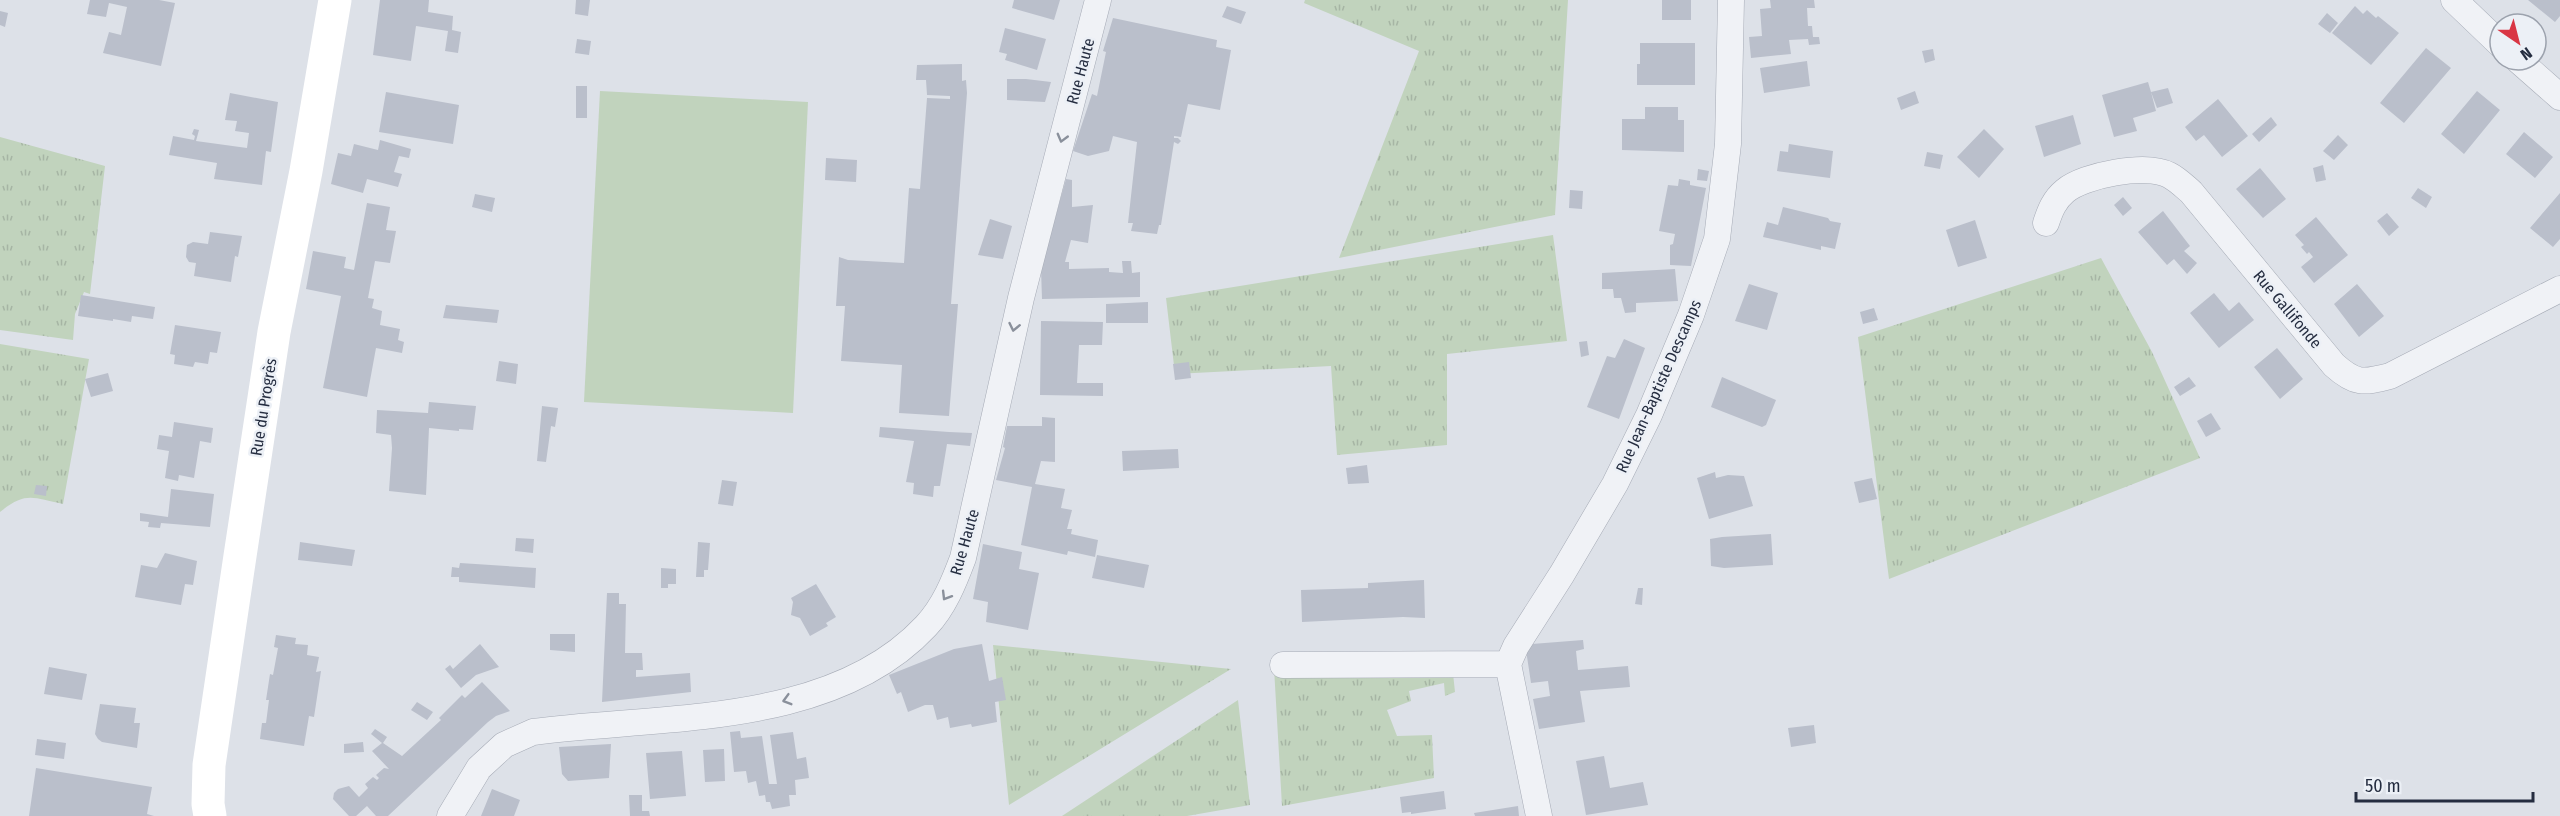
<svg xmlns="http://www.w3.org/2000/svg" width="2560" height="816" font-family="'Fira Sans Condensed',sans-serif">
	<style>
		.grass { fill: url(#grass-tufts) }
		.pitch { fill: #c1d3bd }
		.building { fill: #babfcb }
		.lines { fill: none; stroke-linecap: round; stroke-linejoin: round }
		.minor-casing { stroke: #a6abb6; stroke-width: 27 }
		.minor { stroke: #f0f2f6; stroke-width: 26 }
		.secondary { stroke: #fff; stroke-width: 33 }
		.oneway { stroke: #8a909b }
		.labels { text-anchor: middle; stroke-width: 5; stroke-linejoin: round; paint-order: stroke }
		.street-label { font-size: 16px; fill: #252d40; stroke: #ecf0f6 }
	</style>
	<defs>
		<pattern id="grass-tufts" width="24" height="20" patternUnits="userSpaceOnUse" patternTransform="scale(1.5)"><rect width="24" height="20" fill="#c1d3bd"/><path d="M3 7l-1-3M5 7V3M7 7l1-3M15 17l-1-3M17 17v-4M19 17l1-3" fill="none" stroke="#a6b5a4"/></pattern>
	</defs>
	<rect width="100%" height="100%" fill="#dde1e8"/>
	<path class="grass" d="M1305,0H1568L1555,215L1339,258L1419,51L1304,3Z
		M0,137L105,166L90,294L84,292L75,314L73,340L0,330Z
		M1553,235L1567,341L1447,354V445L1337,455L1331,366L1175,374L1166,298Z
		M2101,258L2152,352L2200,458L1889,579L1858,337Z
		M0,344L89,359L63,504C33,498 26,491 0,512Z
		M993,645L1231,669L1009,805Z
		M1452,664L1455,692L1445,696L1444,683L1409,691L1411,701L1387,710L1397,736L1432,735L1434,778L1282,806L1274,668Z
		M1238,700L1250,805L1187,816H1062Z"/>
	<path class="pitch" d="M600,91L808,102L793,413L584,402Z"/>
	<path class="building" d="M90,0H159L175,3L161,66L103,53L109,32L121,35L127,7L109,3L106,17L87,14Z
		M380,0H429L428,12L453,16L452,30L461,32L458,53L445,51L448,31L416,26L411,61L373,55Z
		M576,0H590L588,16L575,14Z
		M1014,0H1060L1054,20L1012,8Z
		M1662,0H1691V20H1662Z
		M1770,0H1814L1815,8H1807L1808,26H1812L1813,37H1819L1820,44L1809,45L1808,39L1789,40L1791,54L1751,58L1749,37L1762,36L1760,9L1771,8Z
		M2528,0H2560V16L2555,22Z
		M1227,6L1246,12L1241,24L1222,17Z
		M2355,6L2363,14L2367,10L2376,18L2378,16L2399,33L2371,65L2332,33Z
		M0,11L8,13L5,27L0,25Z
		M2327,13L2338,23L2330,33L2318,24Z
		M1113,18L1217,40L1216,47L1231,50L1220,110L1188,104L1181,137L1174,136V138H1178L1181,141L1178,144L1174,142L1161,225H1159L1157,234L1131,231L1133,223H1128L1137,142L1113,136L1109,151L1088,156L1073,151L1092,94L1097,96L1106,52L1103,51Z
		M1005,28L1046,39L1037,70L1005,60L1007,54L999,52Z
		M577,39L591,41L589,55L575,53Z
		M1640,43H1695V85H1637V64H1640Z
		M2426,48L2451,68L2404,123L2380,103Z
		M1933,49L1935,60L1925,63L1922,51Z
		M1807,61L1810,86L1764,93L1760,68Z
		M962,64V81L966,80L967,93L951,304H958L949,416L899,413L902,365L841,361L845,306H836L839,257L848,260L904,263L909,188L920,189L927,98L950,99V96L927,95L926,80H916L917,65Z
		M1007,79H1026L1051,82L1045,102L1007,100Z
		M2148,82L2151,92L2168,88L2173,103L2157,108L2151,92L2156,111L2133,118L2137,131L2114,137L2102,95Z
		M576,86H587V118H576Z
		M1915,91L1919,103L1901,110L1897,98Z
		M2477,91L2500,110L2464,154L2441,134Z
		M386,92L459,105L453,144L379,132Z
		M230,93L278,102L271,152L266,151L262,185L214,179L217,163L169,155L173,136L194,140L195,136L192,134L194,129L199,130L196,141L247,148L249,133L235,131L237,121L225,120Z
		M2218,99L2248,136L2222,157L2204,135L2196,141L2185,127Z
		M1645,107H1678V120H1684V152L1622,150V119H1645Z
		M2073,115L2081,144L2044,157L2035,126Z
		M2271,117L2277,125L2259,142L2252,134Z
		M1984,129L2004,149L1979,178L1957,157Z
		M2524,132L2553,157L2535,178L2506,154Z
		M2338,135L2348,145L2334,160L2323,151Z
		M380,140L411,149L409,158L399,156L394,172L402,174L398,187L367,179L363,193L331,184L338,153L351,156L354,144L378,150Z
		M1789,144L1833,151L1830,178L1777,171L1780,151L1788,152Z
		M1927,152L1943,155L1940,169L1924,166Z
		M826,158L857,160L856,182L825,180Z
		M2323,165L2326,180L2316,182L2313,168Z
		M2260,168L2286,199L2263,218L2236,189Z
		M1698,169L1709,171L1707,181L1697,180Z
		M1066,179L1072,180V207L1093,205L1088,243L1071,240L1065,262H1069V269L1109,268V272L1123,273L1122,261H1131L1132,273L1140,272V297L1042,299L1041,269Z
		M1679,179L1690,181V185L1706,188L1691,266L1670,265V245L1673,244L1675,234L1659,231L1668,185L1678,186Z
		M2418,188L2432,197L2426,208L2411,198Z
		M1570,190L1583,191L1582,209L1569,208Z
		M2560,193V239L2553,247L2530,228Z
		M475,194L495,198L492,212L472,207Z
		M2123,197L2132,208L2123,216L2114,205Z
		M367,203L390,207L386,230L396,231L390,263L375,261L368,298L374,299L372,308L382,311L380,325L400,329L398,340L404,342L402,353L376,348L367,397L323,388L341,296L306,289L313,251L346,257L344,268L354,270Z
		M1783,207L1828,218L1830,221L1841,223L1835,249L1821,246V250L1763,237L1767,222L1778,225Z
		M2163,211L2190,246L2184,251L2197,263L2187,274L2174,259L2167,265L2138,232Z
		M2387,213L2399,227L2389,236L2377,221Z
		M2316,217L2348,255L2314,283L2301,267L2313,257L2309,252L2307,254L2301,247L2304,245L2295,235Z
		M990,219L1012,226L1003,259L978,255Z
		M1975,220L1987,258L1958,267L1946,230Z
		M210,232L242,236L238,257L235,256L231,282L194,276L196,263L189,262L186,257L187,245L193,242L208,244Z
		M1675,269L1678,301L1636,303V312L1625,313L1621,298H1614L1613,289H1602V273Z
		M1749,284L1778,293L1767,330L1735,321Z
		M2357,284L2384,316L2359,337L2334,304Z
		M2214,293L2229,311L2239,302L2254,320L2219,348L2190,313Z
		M81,295L155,307L153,319L132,316L131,322L113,319V321L78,316Z
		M1148,302V323H1106V304Z
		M446,305L499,310L497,323L443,318Z
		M1874,308L1878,320L1863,324L1860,312Z
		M1041,321L1103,322L1102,345H1079L1077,383H1103V396L1040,395Z
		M175,325L221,332L217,353L210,352L208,364L195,362L193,367L174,364L175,355L170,354Z
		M1624,339L1645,348L1619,419L1587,407L1607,356L1615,358Z
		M1587,341L1589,355L1581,357L1579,342Z
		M2277,348L2303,379L2280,399L2254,367Z
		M499,361L518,364L516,384L496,381Z
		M1189,362L1191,378L1175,380L1173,364Z
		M108,373L113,391L91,397L85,379Z
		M1722,377L1776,400L1766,425L1762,427L1711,407Z
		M2189,377L2196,386L2180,396L2174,387Z
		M429,402L476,406L473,430L459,429V431L429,428L426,495L389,491L392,448L391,435L376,433L377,410L428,413Z
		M542,406L558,408L555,427L551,426L546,462L537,461Z
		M2211,413L2221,429L2206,437L2197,421Z
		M1042,417L1055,418V462L1041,461L1035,484L1065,489L1061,508L1072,510L1067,529H1072L1071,534L1098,540L1095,557L1068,551L1067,555L1021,545L1032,487L996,480L1005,448L1003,447L1007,426H1042Z
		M174,422L213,428L211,443L200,441L194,478L179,475L178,481L165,478L169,451L157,449L159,435L172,437Z
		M880,427L949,432L972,433L970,446L947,444L940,486H934L933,497L913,494L914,483L906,482L914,441L879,437Z
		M1178,449L1179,468L1123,471L1122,451Z
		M1367,465L1369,483L1348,484L1346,468Z
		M1715,472L1716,478L1728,475L1744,476L1753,506L1709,519L1697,478Z
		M1872,478L1877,499L1859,503L1854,482Z
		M722,480L737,482L733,506L718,504Z
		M36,485L47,486L46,496L34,494Z
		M171,489L214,494L210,527L161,523L160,528L148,527L149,522L140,521V513L168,517Z
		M1771,534L1773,565L1724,568L1711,566L1710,539L1722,537Z
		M516,538L534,539L533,553L515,551Z
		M300,542L355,550L352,566L298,560Z
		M698,542L710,543L708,570H704V577H696Z
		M983,544L1022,552L1019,569L1039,573L1028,630L986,622L988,602L973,599Z
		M165,553L197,561L193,585L185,584L181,605L135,597L141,565L157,568Z
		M1097,555L1149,565L1144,588L1092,578Z
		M460,563L536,568L535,588L459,582V577H451L452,567L459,568Z
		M661,568L676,569V584H668V588H661Z
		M1424,580L1425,618L1403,617L1302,622L1301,590L1368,588V583Z
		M816,584L836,617L826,623L828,626L810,636L800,618L791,615L793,602L791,598Z
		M1638,588H1643L1642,605L1635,604Z
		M607,593H619V604H626L625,653H642L643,670H636V677L690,673L691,692L602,702Z
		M550,634H575V652L550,650Z
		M276,635L296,638L295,644L308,645L307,655L319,657L316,672L321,671L314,717L309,716L304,746L260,739L262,723H266L269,700H266L270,674L273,675L278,648L274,647Z
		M1583,640L1584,649L1576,651L1578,670L1628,666L1630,687L1580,691L1585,722L1539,729L1533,699L1550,696L1548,681L1531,683L1526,650L1532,644Z
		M480,644L499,667L476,675L461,688L445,669L450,665L453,669Z
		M982,644L989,681L1002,677L1006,700L995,702L997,722L972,727L971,724L950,728L948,717L937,720L933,705H925L908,712L901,692L897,694L889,675L954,649Z
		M49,667L87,674L82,700L44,694Z
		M482,682L510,711L496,716L488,722L388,816H376L367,806L356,816H349L333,799L334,793L338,789L349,786L359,797L368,788L365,784L373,777L377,780L379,778L376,775L384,768L389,769L372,751L382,743L371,734L375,729L387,737L383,743L402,756L441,720L439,718L462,695L465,698Z
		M417,702L433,712L427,720L411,710Z
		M100,704L136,708L134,723H140L137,748L102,742L98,739L95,734Z
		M1814,725L1816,743L1791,747L1788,728Z
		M740,731L741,738L762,736L769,784H777L770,735L793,732L797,759L806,757L809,778L795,780L796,795H789L790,806L772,809L770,802H766L765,795L759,796L756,781L748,783L746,771L734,772L730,732Z
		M37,739L66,743L64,759L35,755Z
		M363,742L364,752L344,753V744Z
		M611,744L609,778L568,781L562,774L559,747Z
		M724,749L725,781L705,782L703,750Z
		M682,751L686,796L650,799L646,753Z
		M1604,756L1610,788L1643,782L1648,805L1586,815L1576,761Z
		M36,768L152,787L147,814L154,816H29Z
		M492,789L520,800L514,816H481Z
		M1444,791L1446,809L1411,814V812L1402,813L1400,797Z
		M629,795H642V811H649L650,816H630Z
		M1518,806L1519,816H1475L1474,813Z"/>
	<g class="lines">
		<g class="minor-casing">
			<path id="minor" d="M2454,0L2500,44
				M2518,60L2560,97
				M2046,223C2050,211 2054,200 2065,191C2084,175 2146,163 2169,175C2177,179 2184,186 2191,192L2334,365C2355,384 2363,383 2390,376L2560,289
				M1283,665L1508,664
				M450,816L479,768L504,745L533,732C659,715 831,728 926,626C944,607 954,582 963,558L1021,298L1098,0
				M1539,816L1508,664L1516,646L1562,574L1615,484L1649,415L1691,315L1717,239L1728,144L1731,0"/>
		</g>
		<use href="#minor" class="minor"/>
		<path class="secondary" d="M210,816L208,804L209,765L240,556L274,332L306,171L335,0"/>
	</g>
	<defs><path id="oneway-chevron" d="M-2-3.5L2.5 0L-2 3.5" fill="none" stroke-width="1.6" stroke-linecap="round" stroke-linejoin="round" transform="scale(1.5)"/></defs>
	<g class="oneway">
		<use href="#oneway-chevron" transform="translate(1062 138) rotate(105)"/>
		<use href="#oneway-chevron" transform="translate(1014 327) rotate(102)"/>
		<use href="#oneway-chevron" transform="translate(946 596) rotate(121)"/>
		<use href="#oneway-chevron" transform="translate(787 700) rotate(164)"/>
	</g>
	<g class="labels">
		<g class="street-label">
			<text transform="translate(1080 71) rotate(-75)" y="6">Rue Haute</text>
			<text transform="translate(2288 309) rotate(50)" y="6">Rue Gallifonde</text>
			<text transform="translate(1658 386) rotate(-66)" y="6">Rue Jean-Baptiste Descamps</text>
			<text transform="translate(263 407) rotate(-81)" y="6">Rue du Progrès</text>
			<text transform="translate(964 542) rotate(-74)" y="6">Rue Haute</text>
		</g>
	</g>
	<g transform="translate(2518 42) rotate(145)"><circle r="28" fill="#ecf0f6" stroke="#9ca2ad" stroke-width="1.5"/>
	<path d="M0-4.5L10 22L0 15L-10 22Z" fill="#d93644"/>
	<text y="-9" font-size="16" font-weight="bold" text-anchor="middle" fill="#252d40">N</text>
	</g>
	<path d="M2356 792v9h177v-9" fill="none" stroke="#252d40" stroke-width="3"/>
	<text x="2365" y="792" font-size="18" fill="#252d40" stroke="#ecf0f6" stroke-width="4.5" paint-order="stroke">50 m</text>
</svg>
